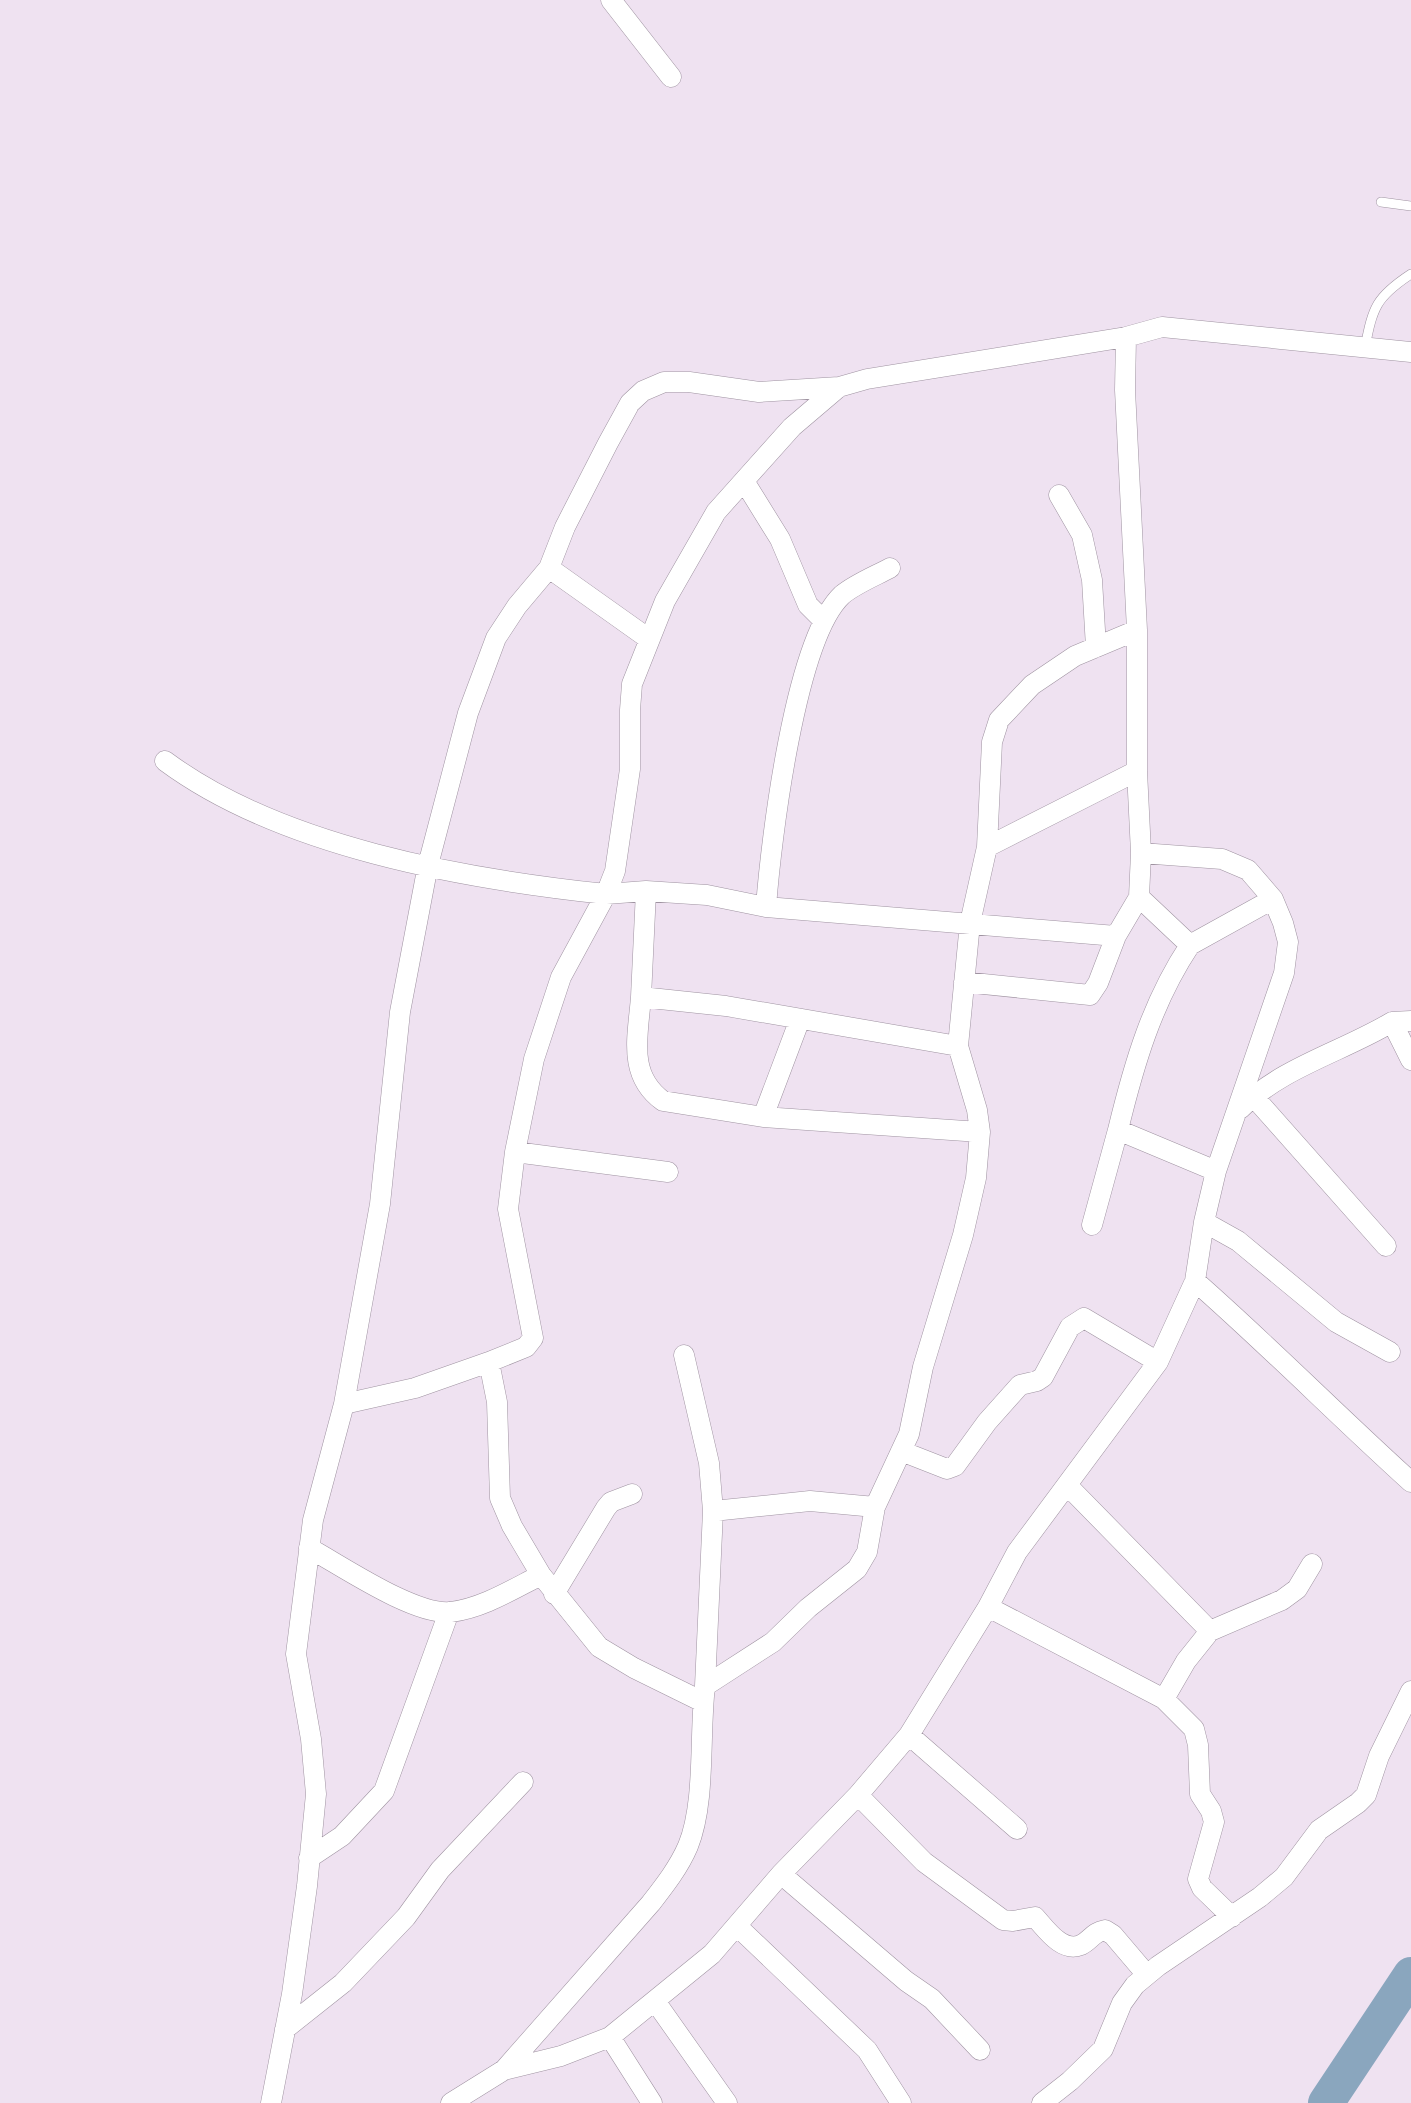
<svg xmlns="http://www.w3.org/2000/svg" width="1411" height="2103" font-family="Ubuntu,sans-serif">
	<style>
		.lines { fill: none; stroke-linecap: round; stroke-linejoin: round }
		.river { stroke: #8aa6be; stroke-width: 36 }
		.service-casing { stroke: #9f93a1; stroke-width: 10 }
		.minor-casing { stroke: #9f93a1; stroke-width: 21 }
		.service { stroke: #fff; stroke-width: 9 }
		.minor { stroke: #fff; stroke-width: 20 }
	</style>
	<rect width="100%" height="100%" fill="#efe2f1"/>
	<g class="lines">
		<path class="river" d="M1326,2103L1411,1975"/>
		<g class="service-casing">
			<path id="service" d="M1381,202L1411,206
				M1365,347C1373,307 1376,297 1411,274"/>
		</g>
		<g class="minor-casing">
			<path id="minor" d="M611,0L671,77
				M744,481L780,539L808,605L823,620
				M1059,495L1082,535L1092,580L1096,647
				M549,568L649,639
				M890,568C875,576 855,584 842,595C795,639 771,840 766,907L707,895L646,891L641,997L726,1006L958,1046
				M165,761C281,847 464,879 606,894L561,977L534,1059L515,1152
				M987,847L1137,771
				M646,891L606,894L615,871L630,769V710L632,684L665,601L716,512L792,427L839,387L867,379L1126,337
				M1139,897L1190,945C1152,1002 1134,1064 1118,1130L1216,1171
				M766,907L1116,936L1139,897L1141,853L1137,771V630L1125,390L1126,337L1162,327L1411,352
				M1190,945L1273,899
				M964,982L1090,995L1098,983L1116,936
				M641,997C638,1036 627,1075 663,1101L763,1117L980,1132
				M1392,1022L1411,1021
				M1253,1096L1386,1246
				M1240,1109C1282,1067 1342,1052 1392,1022L1411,1060
				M763,1117L800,1019
				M668,1172L515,1152L508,1209L533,1338L526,1347L489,1362L497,1402L500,1498L512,1526L541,1575L599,1647L634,1668L703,1702
				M1204,1222L1238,1241L1336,1322L1390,1352
				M1092,1225L1118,1130
				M1195,1281C1269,1346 1338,1416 1411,1482
				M684,1355L709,1463L713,1511
				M344,1404L380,1204L400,1012L428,865L468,713L496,638L517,606L549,568L565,527L608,443L630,403L643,391L664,382H689L759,392L839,387
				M901,1451L947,1469L955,1466L987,1422L1020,1385L1037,1381L1043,1377L1070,1327L1084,1318L1158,1362
				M1067,1485L1210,1631
				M309,1548C342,1566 415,1616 451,1612C483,1608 513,1589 541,1575
				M554,1594L606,1508L611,1502L632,1494
				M988,1607L1164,1699L1186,1661L1210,1631L1282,1600L1297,1589L1312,1564
				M705,1686L713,1511L810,1501L875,1507L909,1434L923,1367L963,1235L976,1178L980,1132L977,1110L958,1046L970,923L987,847L992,742L999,720L1032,685L1075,656L1137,630
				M1164,1699L1194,1729L1198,1745L1200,1794L1211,1811L1214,1822L1198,1879L1202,1888L1232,1917
				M909,1735L1017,1829
				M858,1795L924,1862L1003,1920L1013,1921L1035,1917C1046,1929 1062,1953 1081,1945C1091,1940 1093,1932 1105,1930L1113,1935L1147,1975
				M309,1858L342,1836L384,1791L449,1612
				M781,1874L906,1981L932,1999L980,2050
				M737,1926L867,2050L901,2103
				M655,2001L727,2103
				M285,2029L343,1983L406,1917L440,1870L523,1782
				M610,2037L652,2103
				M504,2070L651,1903C665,1885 679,1867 688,1846C706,1802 699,1735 705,1686L773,1642L808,1608L857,1569L867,1552L875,1507
				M271,2103L292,1994L307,1886L316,1794L311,1739L296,1654L313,1520L344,1404L415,1388L489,1362
				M451,2103L504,2070L561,2056L610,2037L712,1954L781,1874L858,1795L909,1735L988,1607L1017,1552L1158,1362L1195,1281L1204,1222L1216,1171L1284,973L1288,942L1283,923L1273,899L1248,870L1222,859L1141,853
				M1042,2103L1070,2081L1103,2049L1122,2003L1135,1985L1158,1966L1260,1897L1284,1877L1319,1830L1358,1803L1366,1795L1379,1756L1411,1691"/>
		</g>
		<use href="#service" class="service"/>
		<use href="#minor" class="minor"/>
	</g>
</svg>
